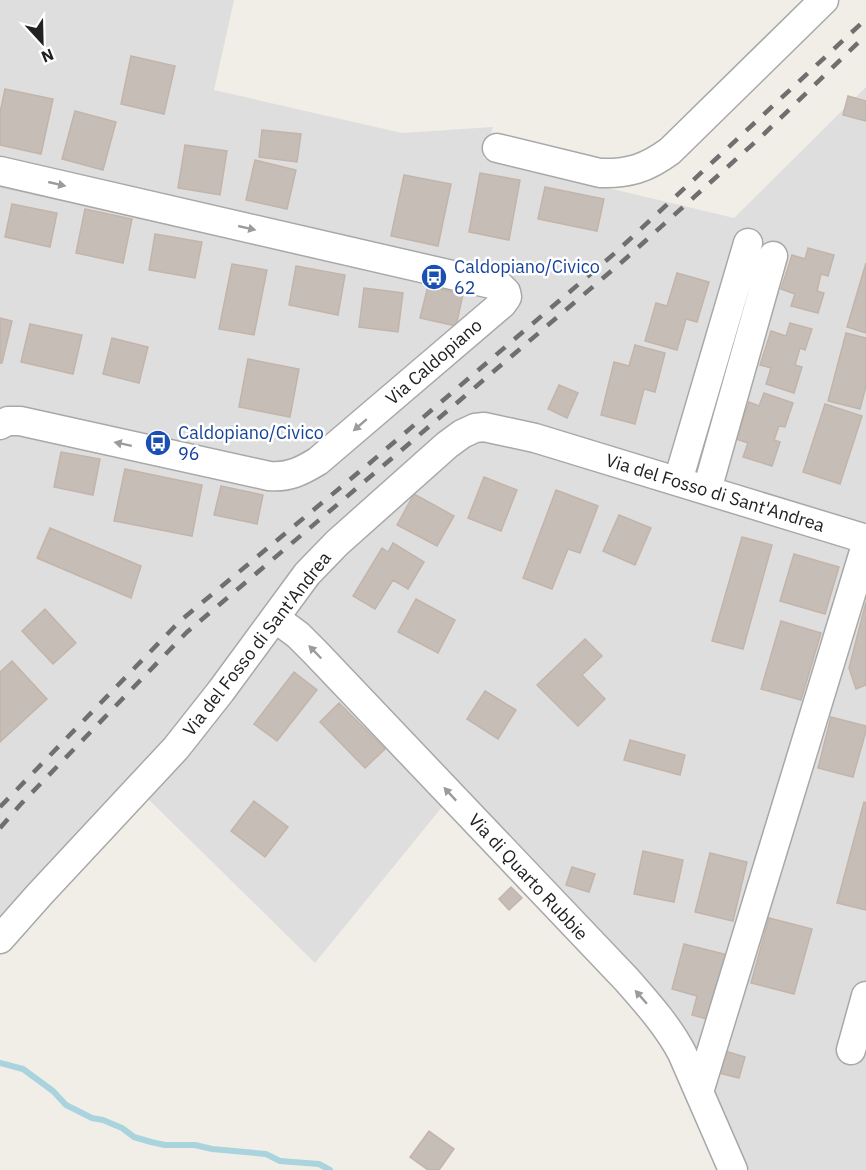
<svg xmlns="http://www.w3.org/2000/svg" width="866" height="1170" font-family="'IBM Plex Sans',sans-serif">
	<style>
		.residential { fill: #dfdede }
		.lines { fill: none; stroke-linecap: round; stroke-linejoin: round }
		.stream { stroke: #a9d4de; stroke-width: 6 }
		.building { fill: #c6bdb7; stroke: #c3b4aa; stroke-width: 1.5 }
		.minor-casing { stroke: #a8a8a8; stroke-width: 31 }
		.minor { stroke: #fff; stroke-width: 28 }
		.rail { stroke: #6f6f6f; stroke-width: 4.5; stroke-dasharray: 12 12; stroke-linecap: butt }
		.oneway { fill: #9b9b9b }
		.labels { text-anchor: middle; stroke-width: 5; stroke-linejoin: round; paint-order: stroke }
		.transit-label { font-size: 18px; fill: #164399; stroke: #fff; text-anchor: start }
		.street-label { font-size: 18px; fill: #212121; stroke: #fff }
	</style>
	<rect width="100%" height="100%" fill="#f1eee8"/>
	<path class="residential" d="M0,0H234L214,90L402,133L493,127L483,158L734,218L866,87V1170H733L682,1053L451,796L315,963L138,789L0,939Z"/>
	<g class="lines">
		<path class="stream" d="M0,1063L23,1069L53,1091L66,1105L92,1118L103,1120L122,1128L134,1137L151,1142L165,1145H195L212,1149L266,1154L280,1161L319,1164L330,1170"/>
	</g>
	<path class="building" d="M131,56L175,66L164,114L121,104Z
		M5,89L53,99L41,154L0,145V113Z
		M848,96L866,101V121L843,115Z
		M75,111L116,122L103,170L62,159Z
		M262,130L301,134L297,162L259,157Z
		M185,145L227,151L220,195L178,188Z
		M255,160L296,170L287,209L246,200Z
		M480,173L520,180L509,240L469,232Z
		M404,175L451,184L438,246L391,236Z
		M545,187L604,199L597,231L538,219Z
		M12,204L57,213L50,247L5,237Z
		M85,209L132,219L123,263L76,253Z
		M155,234L202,242L195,278L149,270Z
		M808,248L834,255L828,276L821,274L817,291L824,293L818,313L791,306L795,294L781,289L792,255L805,259Z
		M866,263V333L847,327Z
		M232,264L267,270L254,335L219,329Z
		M296,266L345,275L338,315L289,305Z
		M677,273L709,282L697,322L686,319L677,350L645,341L656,303L667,306Z
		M428,286L463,294L456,326L420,318Z
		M364,288L403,293L398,332L359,327Z
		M0,318L12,321L2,363H0Z
		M790,323L812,329L805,350L800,348L795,365L802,367L794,393L766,384L771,368L760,365L771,331L786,336Z
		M30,324L82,335L73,374L21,362Z
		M846,333L866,338V386L860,409L828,401Z
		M112,338L148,347L139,383L103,374Z
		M635,345L665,353L655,392L644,389L635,424L601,415L614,362L629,366Z
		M248,359L299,369L290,417L239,407Z
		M559,385L578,393L567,418L548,409Z
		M764,393L793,403L785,427L779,426L774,440L780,442L772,466L743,457L748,443L736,439L749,402L759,406Z
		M825,404L862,416L840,484L803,472Z
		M61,452L100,459L93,495L54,487Z
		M125,469L202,485L192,536L114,521Z
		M484,477L517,490L501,531L468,518Z
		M221,486L263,495L257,524L214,515Z
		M556,490L598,506L580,553L568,549L552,589L523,578Z
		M414,494L454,516L437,546L397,525Z
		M619,515L651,528L635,565L603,551Z
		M50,528L141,566L131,598L37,558Z
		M742,537L772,545L743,649L712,641Z
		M393,543L424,562L408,589L393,580L375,609L353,596L382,548L388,552Z
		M794,554L839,567L825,614L780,601Z
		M416,599L455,620L438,653L398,632Z
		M866,602V685L856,689L849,668Z
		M45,609L76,643L53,664L22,631Z
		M781,621L821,633L801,700L761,689Z
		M585,639L602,656L582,675L605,699L578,726L537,685Z
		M12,661L47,699L0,742V672Z
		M294,672L317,690L277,741L254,724Z
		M485,691L516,710L498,739L467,719Z
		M339,703L385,749L365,768L320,722Z
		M831,717L866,726V731L853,777L818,768Z
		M630,740L685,755L680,775L624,760Z
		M254,801L288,827L265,857L231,831Z
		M864,802L866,803V910L837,903Z
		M643,851L683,860L674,902L634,894Z
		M710,853L747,862L733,921L695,912Z
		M572,867L595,874L589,892L566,885Z
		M511,887L522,898L509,910L499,899Z
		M769,918L812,929L794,994L751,983Z
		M684,944L728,955L711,1020L692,1015L697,996L672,989Z
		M725,1051L745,1057L739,1078L719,1073Z
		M429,1131L454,1149L439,1170H428L410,1157Z"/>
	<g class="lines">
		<g class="minor-casing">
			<path id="minor" d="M497,148L600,173C629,174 647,168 670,151L824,0
				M0,171L500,286L506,292L507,297L502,304L318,461C302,471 288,478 269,476L20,421H8L0,425
				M678,481L748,243
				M707,490L773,256
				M275,618L298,635L315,652L627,980C647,1003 668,1026 682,1053L733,1170
				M0,939L39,895L176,748L221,691L307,574L337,543L447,445L462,434L475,428L484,427L535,438L866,539
				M851,1050L866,996
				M699,1092L866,545"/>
		</g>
		<use href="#minor" class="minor"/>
		<path class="rail" d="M0,807L180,621L371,462L615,253L866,19
			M0,828L20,805L187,632L377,471L623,261L763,135L866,35"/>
	</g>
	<defs><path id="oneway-solid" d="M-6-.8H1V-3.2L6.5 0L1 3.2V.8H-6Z" transform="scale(1.5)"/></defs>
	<g class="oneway">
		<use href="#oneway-solid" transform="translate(57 184) rotate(13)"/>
		<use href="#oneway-solid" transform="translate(247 228) rotate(13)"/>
		<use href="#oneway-solid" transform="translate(360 425) rotate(139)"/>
		<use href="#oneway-solid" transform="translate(123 444) rotate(-168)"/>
		<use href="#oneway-solid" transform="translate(315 652) rotate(-134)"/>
		<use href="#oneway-solid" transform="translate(450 794) rotate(-133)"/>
		<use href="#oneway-solid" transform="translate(641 997) rotate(-131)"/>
	</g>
	<defs>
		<g id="bus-disc" transform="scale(1.35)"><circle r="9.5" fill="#1a4fb4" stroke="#fff"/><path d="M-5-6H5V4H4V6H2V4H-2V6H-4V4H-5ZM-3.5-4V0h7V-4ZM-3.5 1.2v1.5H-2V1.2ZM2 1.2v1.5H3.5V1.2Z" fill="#fff"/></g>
	</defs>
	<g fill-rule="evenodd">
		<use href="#bus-disc" x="434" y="277"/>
		<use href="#bus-disc" x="158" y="443"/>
	</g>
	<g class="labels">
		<g class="transit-label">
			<text x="454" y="273">Caldopiano/Civico<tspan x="454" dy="21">62</tspan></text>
			<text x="178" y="439">Caldopiano/Civico<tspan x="178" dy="21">96</tspan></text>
		</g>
		<g class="street-label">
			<text transform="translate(434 362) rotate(-41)" y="6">Via Caldopiano</text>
			<text transform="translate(715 493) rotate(17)" y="6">Via del Fosso di Sant'Andrea</text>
			<text transform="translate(257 644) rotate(-52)" y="6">Via del Fosso di Sant'Andrea</text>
			<text transform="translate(528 877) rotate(47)" y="6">Via di Quarto Rubbie</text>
		</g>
	</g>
	<g transform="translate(42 42) rotate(158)" stroke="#ffffff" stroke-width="4.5" paint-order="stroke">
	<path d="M0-4.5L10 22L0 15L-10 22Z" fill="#212121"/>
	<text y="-9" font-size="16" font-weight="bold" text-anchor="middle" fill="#212121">N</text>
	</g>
</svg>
